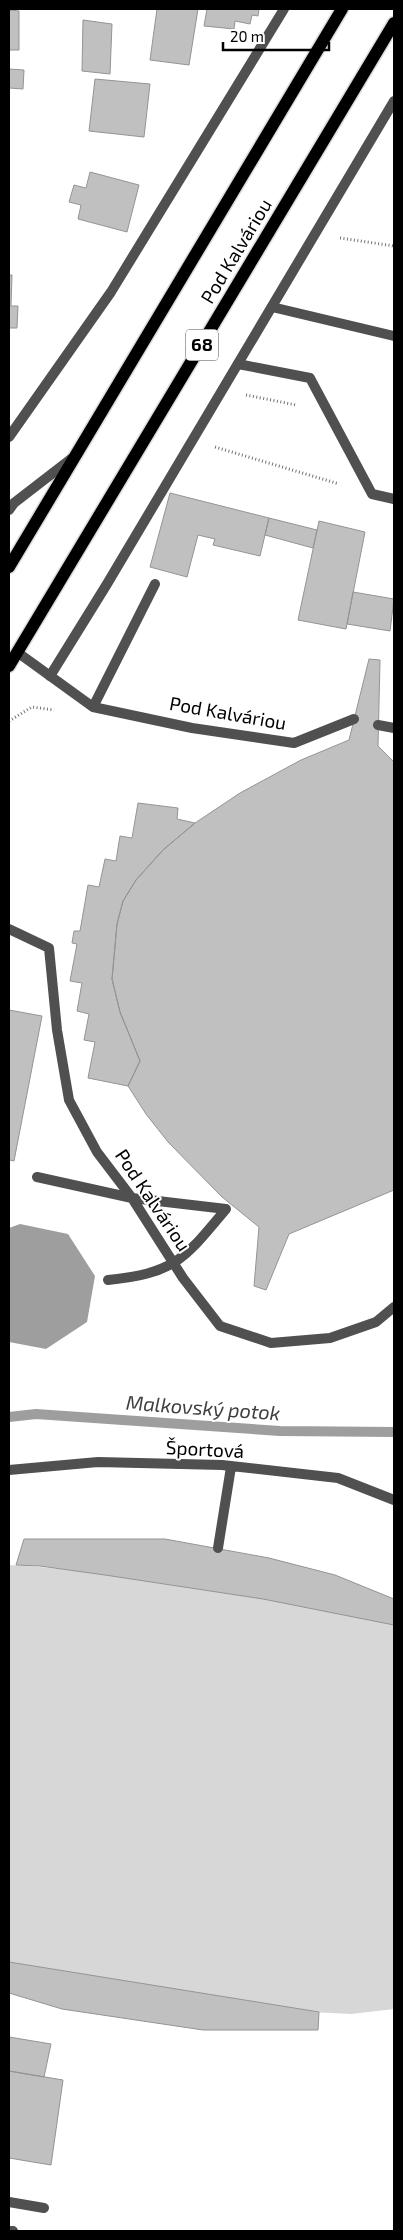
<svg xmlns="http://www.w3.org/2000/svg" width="403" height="2240" font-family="'Exo 2',sans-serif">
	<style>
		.green { fill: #d7d7d7 }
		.water { fill: #9e9e9e }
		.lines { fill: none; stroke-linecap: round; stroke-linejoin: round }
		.stream { stroke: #9e9e9e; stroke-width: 10 }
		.building { fill: #c0c0c0; stroke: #949494 }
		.primary-casing { stroke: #dbdbdb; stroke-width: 15 }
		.path { stroke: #727272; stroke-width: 3; stroke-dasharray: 1 2.5; stroke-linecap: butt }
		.lane { stroke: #505050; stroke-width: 10 }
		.street { stroke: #505050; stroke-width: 10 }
		.primary { stroke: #000; stroke-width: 12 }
		.labels { text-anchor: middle; stroke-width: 4; stroke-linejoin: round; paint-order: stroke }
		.shield { fill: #fff; stroke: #4c4c4c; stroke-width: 1 }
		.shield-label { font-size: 18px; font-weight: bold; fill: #000 }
		.street-label { font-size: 19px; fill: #000; stroke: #fff }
		.water-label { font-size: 20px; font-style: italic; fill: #3f3f3f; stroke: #fff }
	</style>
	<rect width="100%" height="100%" fill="#fff"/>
	<path class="green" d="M9,1565C77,1568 144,1581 212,1591C272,1601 336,1607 394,1625V2009L351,2014L312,2012L50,1972L9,1964Z"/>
	<path class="water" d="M20,1224L68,1234L95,1276L87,1322L46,1349L9,1342V1228Z"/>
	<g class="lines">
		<path class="stream" d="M9,1417L36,1414L280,1431L394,1432"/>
	</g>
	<path class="building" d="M157,9H198L189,65L150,60Z
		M207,9H259L258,16L252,15L250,24L235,21L234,29L204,26Z
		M9,10L19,11V50H9Z
		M83,20L112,24L110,74L82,71Z
		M9,69L24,70L23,89L9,88Z
		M95,79L150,84L144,137L89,131Z
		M90,172L139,185L127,232L78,219L81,205L69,202L74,185L86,188Z
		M9,275H12L11,306H18L17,328H9Z
		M170,493L269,518L260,556L213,545L215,539L198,535L187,577L150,567Z
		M269,518L317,530L313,548L265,535Z
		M319,521L365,532L346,629L298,620Z
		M353,592L394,599L390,631L347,624Z
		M369,659L380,660L378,746L394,762V1190L289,1234L266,1290L254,1286L259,1227L222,1197L168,1142L146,1114L128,1086L140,1061L120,1012L112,979L117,924L123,901L136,880L163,850L195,823L240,793L301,760L349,740Z
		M138,803L178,808L177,819L195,823L163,850L136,880L123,901L117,924L112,979L120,1012L140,1061L128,1086L88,1078L95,1042L84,1040L89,1014L77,1011L82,983L70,981L77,944L72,943L74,931H80L88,885L99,887L105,859L116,861L120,836L132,838Z
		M9,1010L42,1016L14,1161L9,1160Z
		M24,1539H165L269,1558L335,1575L394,1599V1625L263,1599L105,1575L40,1566L16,1565Z
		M9,1962L319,2012L318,2030H203L62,2009L9,1993Z
		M9,2037L51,2044L44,2077L9,2071Z
		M9,2071L63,2080L51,2165L9,2158Z"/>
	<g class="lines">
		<g class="primary-casing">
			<path id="primary" d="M9,567L342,9
				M9,666L394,23"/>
		</g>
		<path class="path" d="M340,238L394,246
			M246,395L296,405
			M215,447L339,484
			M9,721L32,707L54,710"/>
		<path class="lane" d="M272,307L394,336
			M238,364L310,378L372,494L394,499
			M9,510L14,503L71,459
			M17,652L93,707L192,728L294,743L354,719
			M93,707L155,584
			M378,725L394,728
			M9,929L49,948L57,1030L69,1100L97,1152L132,1198L183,1278L220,1326L271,1343L330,1338L376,1322L394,1307
			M37,1177L132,1198L226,1209
			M108,1280C176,1273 184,1259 226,1209
			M9,1470L98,1462L222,1465L338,1478L394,1500
			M218,1548L231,1467
			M9,2202L44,2208"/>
		<path class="street" d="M9,437L111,292L284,9
			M50,676L107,584L394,101
			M9,2231H13"/>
		<use href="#primary" class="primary"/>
	</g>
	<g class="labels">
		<rect class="shield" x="186" y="329.5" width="32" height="31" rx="4"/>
		<g class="shield-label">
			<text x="202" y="351">68</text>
		</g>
		<g class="street-label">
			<text transform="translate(236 251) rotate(-59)" y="7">Pod Kalváriou</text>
			<text transform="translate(228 713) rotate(10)" y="7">Pod Kalváriou</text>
			<text transform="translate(153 1200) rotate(56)" y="7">Pod Kalváriou</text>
			<text transform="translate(205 1449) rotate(3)" y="7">Športová</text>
		</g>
		<g class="water-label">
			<text transform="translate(203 1408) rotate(4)" y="7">Malkovský potok</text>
		</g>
	</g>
	<rect width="403" height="2240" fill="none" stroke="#000000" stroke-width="20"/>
	<path d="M223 42v8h106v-8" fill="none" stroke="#000000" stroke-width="2.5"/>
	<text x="230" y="42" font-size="15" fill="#000000" stroke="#ffffff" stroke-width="4" paint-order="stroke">20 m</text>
</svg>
